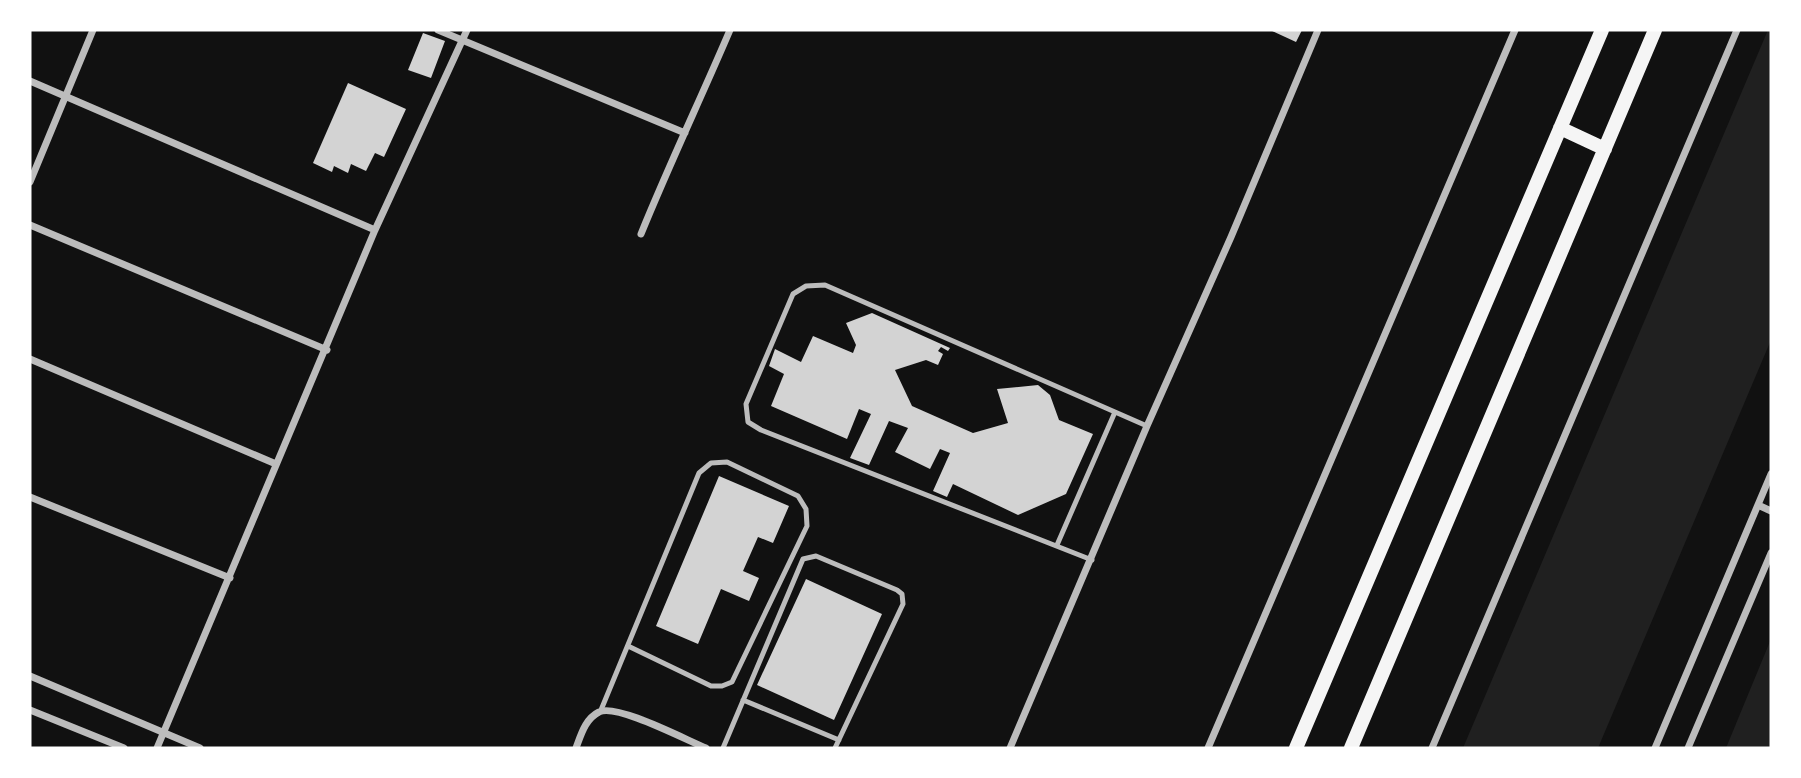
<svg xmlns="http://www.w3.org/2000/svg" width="1801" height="778" font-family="'Alegreya Sans',sans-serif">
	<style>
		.green { fill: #202020 }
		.building { fill: #d3d3d3 }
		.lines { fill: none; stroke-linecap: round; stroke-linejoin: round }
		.service { stroke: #bcbcbc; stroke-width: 5 }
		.minor { stroke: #bcbcbc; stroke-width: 7 }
		.secondary { stroke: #f5f5f5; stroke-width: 14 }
	</style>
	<rect width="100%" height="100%" fill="#111"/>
	<path class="green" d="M1768,30H1771V340L1598,748H1463Z
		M1771,639V748H1726Z"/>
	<path class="building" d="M1270,30H1302L1296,42Z
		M423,33L445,41L431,78L408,70Z
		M348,83L406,109L384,157L375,153L366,171L351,164L348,173L334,166L332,172L313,163Z
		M872,313L950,348L948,351L941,347L938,351L943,354L938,365L926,360L895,370L912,406L973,433L1008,423L997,389L1038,385L1050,395L1059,420L1093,434L1066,494L1018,515L953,484L947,497L933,491L950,453L940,449L930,469L895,452L908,428L889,421L869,465L850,458L871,414L859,409L847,439L771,406L784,374L769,366L775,349L801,362L813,336L853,353L856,345L846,323Z
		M719,476L789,506L773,543L758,537L743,571L759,578L749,601L721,589L698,644L656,626Z
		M806,579L882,614L834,720L757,685Z"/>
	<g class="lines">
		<path class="service" d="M1057,545L1115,412
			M1092,560L761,430L748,422L746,404L793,294L806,286L825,285L1147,426
			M743,700L839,740
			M601,710L699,473L711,463L727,462L798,496L806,509L807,526L732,682L722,686H711L628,646
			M723,748L803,559L816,556L897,590L902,594L903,604L835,748"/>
		<path class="minor" d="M438,30L685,133
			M30,81L375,230
			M30,182L93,30
			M30,225L327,350
			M641,234C669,165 701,98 730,30
			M30,359L276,464
			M30,497L230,578
			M1758,505L1771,511
			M30,676L200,748
			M30,710L124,748
			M157,748L375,230L467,30
			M576,748C581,735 585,719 599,712C616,703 686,740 706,748
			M1010,748L1147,426L1231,237L1318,30
			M1208,748L1515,30
			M1432,748L1737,30
			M1655,748L1771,474
			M1688,748L1771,553"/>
		<path class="secondary" d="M1560,128L1605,149
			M1296,748L1602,30
			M1351,748L1655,30"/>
	</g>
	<rect width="1801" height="778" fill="none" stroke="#ffffff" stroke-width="63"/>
</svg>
